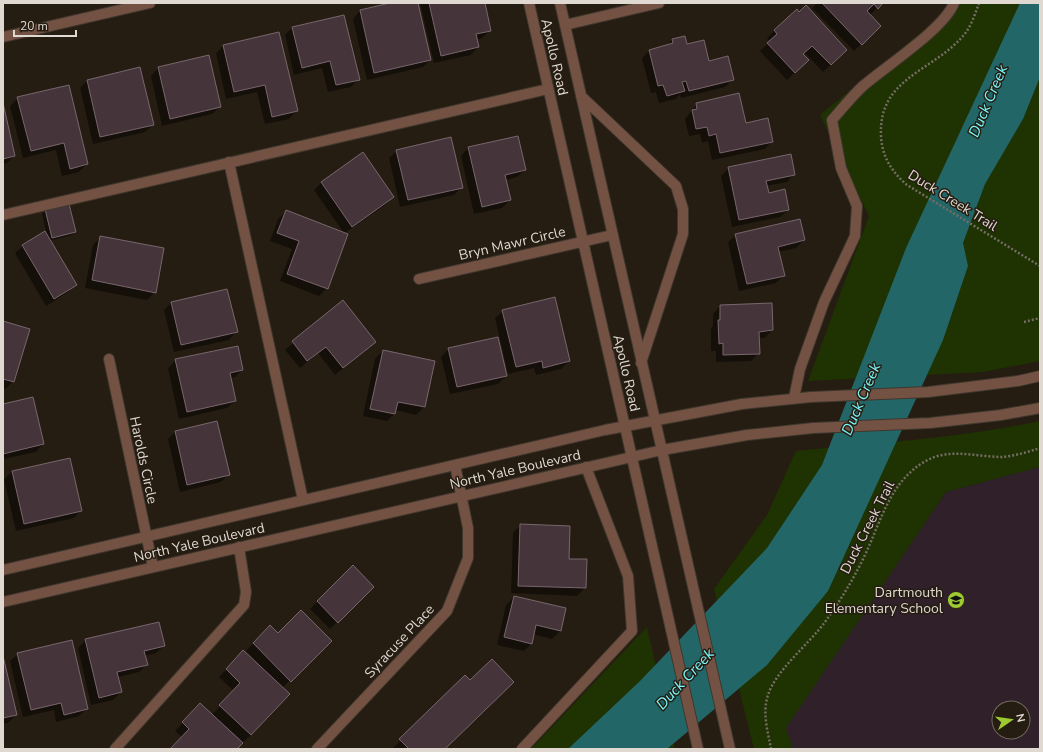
<svg xmlns="http://www.w3.org/2000/svg" width="1043" height="752" font-family="'Nunito Sans',sans-serif">
	<style>
		.education { fill: #30202a; fill-rule: evenodd }
		.green { fill: #1e3202 }
		.water { fill: #226668 }
		.shadow { fill: #0007; fill-rule: evenodd }
		.building { fill: #45353b; stroke: #78666d }
		.lines { fill: none; stroke-linecap: round; stroke-linejoin: round }
		.minor-casing { stroke: #40372d; stroke-width: 12 }
		.path { stroke: #756d64; stroke-width: 2.5; stroke-dasharray: 2 2; stroke-linecap: butt }
		.minor { stroke: #735244; stroke-width: 10 }
		.labels { text-anchor: middle; stroke-width: 3; stroke-linejoin: round; paint-order: stroke }
		.street-label { font-size: 14px; fill: #dfd9d2; stroke: #261d12 }
		.poi-label { font-size: 14px; fill: #dfd9d2; stroke: #261d12; text-anchor: end }
		.water-label { font-size: 15px; font-style: italic; fill: #7af8fd; stroke: #261d12 }
	</style>
	<rect width="100%" height="100%" fill="#261d12"/>
	<path class="education" d="M1040,467V749H793L785,728L946,492ZM999,708H1023V732H999Z"/>
	<path class="green" d="M950,3H1040V361L983,372L808,381L869,216L820,115L946,12Z
		M1040,421V467L946,492L786,728L793,749H754L714,589L767,515L796,451C878,443 960,438 1040,421Z
		M647,627L675,749H531Z"/>
	<path class="water" d="M1020,3H1040V77L1023,119L985,184L963,243L968,266L943,340L828,591L767,665L667,749H568L640,681L767,548L822,465L906,248Z"/>
	<path class="shadow" d="M395,3H417L430,60L423,67L367,80L353,19L360,11Z
		M420,3H484L490,31L482,38L476,40L478,47L471,55L434,63Z
		M817,3H882L870,15L880,26L854,51L812,8Z
		M796,10L846,50L823,72L804,52L802,54L807,60L787,80L760,51L770,42L767,38Z
		M292,28L359,79L351,87L328,92L322,68L294,75L285,35Z
		M684,37L686,45L733,79L725,87L681,98L680,94L676,99L659,103L656,92L651,93L642,58L649,51L667,46L672,40Z
		M223,46L296,111L289,119L265,124L257,92L226,99L216,53Z
		M158,68L220,107L212,114L162,126L151,76Z
		M140,69L153,125L145,132L93,144L80,88L87,81Z
		M18,98L87,164L79,172L62,176L56,150L23,158L10,106Z
		M697,104L745,124L772,141L765,149L712,160L708,141L702,143L700,134L689,136L685,119Z
		M3,108L14,156L7,163L3,164Z
		M468,148L525,170L517,177L506,180L510,200L502,208L474,214L461,156Z
		M397,151L462,187L454,195L400,207L389,158Z
		M363,154L393,197L386,204L345,233L327,288L319,296L280,281L292,249L270,241L278,219L286,212L344,233L314,190L321,183Z
		M729,168L794,174L787,182L766,186L768,194L788,210L780,217L732,227L721,176Z
		M46,210L75,232L72,235L49,241L76,285L68,292L46,306L15,253L23,246L47,236L42,214Z
		M736,235L804,240L796,248L778,252L784,275L776,283L739,291L728,242Z
		M101,237L155,292L147,300L85,288L93,245Z
		M172,302L236,332L229,340L174,352L164,310Z
		M343,302L375,342L335,375L318,353L300,368L285,350Z
		M720,306L772,330L765,338H758L759,353L751,361L716,362V351H711V329L713,326V314ZM719,312H721L719,325Z
		M503,311L569,361L561,369L536,375L534,368L508,374L495,318Z
		M3,322L13,381L6,389L3,388Z
		M449,349L506,376L498,384L450,394L441,357Z
		M383,351L433,362L424,407L416,415L395,410L394,414L387,421L363,416L375,359Z
		M176,360L242,370L235,377L230,378L235,401L227,408L179,419L168,368Z
		M3,405L43,444L36,452L3,459Z
		M175,432L228,475L221,482L180,492L168,439Z
		M69,459L81,510L74,518L16,531L4,479L12,472Z
		M521,525L568,560H586L585,588L577,596L511,593L513,533Z
		M353,567L373,587L330,629L310,609Z
		M514,597L565,609L560,631L552,639L533,634L531,644L524,651L497,645L506,605Z
		M270,626L278,634L330,641L282,688L251,735L243,742L226,726L225,728L236,749H171L182,737L175,731L193,712L212,715L234,691L219,677L236,659H252L253,658L246,651Z
		M86,640L164,646L156,653L144,656L146,665L139,672L118,677L121,692L113,700L91,705L78,648Z
		M18,654L87,709L79,716L56,722L54,710L23,717L10,661Z
		M3,660L16,715L8,723L3,724Z
		M465,677L444,749H394L393,748Z"/>
	<path class="building" d="M390,3H418L431,60L374,73L360,10Z
		M429,3H485L491,31L476,34L479,47L441,56Z
		M822,3H883L878,9L874,4L867,11L881,26L862,45Z
		M806,5L847,50L831,65L812,46L803,54L809,60L795,73L767,43L777,34L774,30L797,9L799,12Z
		M344,15L360,80L336,85L330,61L302,68L292,27Z
		M279,32L298,111L272,117L265,85L234,92L223,45Z
		M685,36L687,44L704,40L709,61L728,56L734,80L689,91L686,81L682,82L685,91L667,96L663,85L658,86L649,50L673,43L672,39Z
		M209,55L221,107L170,119L158,67Z
		M140,67L154,125L100,137L87,80Z
		M69,85L88,164L70,169L64,143L31,151L17,97Z
		M739,93L746,123L768,118L773,142L720,153L716,134L709,136L707,127L696,129L692,110L697,109L696,103Z
		M3,103L15,156L3,159Z
		M518,136L526,170L505,175L511,200L482,207L468,147Z
		M451,137L463,188L408,200L396,150Z
		M363,152L394,197L352,227L321,182Z
		M791,154L795,175L766,181L769,193L785,189L789,210L739,220L728,167Z
		M69,204L76,232L52,238L45,209Z
		M286,210L348,234L328,289L287,274L299,241L277,233Z
		M800,219L805,240L778,247L785,276L747,284L735,234Z
		M45,231L77,285L54,299L22,245Z
		M100,236L164,248L156,293L92,280Z
		M227,289L238,332L181,345L171,302Z
		M555,297L570,361L543,368L542,361L516,367L502,310Z
		M343,300L376,342L343,368L326,347L307,361L292,341Z
		M772,303L773,330L759,332L760,354L723,355V343L719,344L718,320H720V305Z
		M3,321L30,329L14,382L3,379Z
		M498,337L507,376L457,387L448,348Z
		M238,346L243,370L230,373L236,401L187,412L175,359Z
		M383,350L435,361L425,407L398,402L395,414L370,409Z
		M33,397L44,444L3,454V404Z
		M217,421L230,475L187,485L175,431Z
		M70,458L82,511L24,524L12,471Z
		M520,524L570,526L569,559H587L586,588L518,586Z
		M353,565L374,587L338,623L317,601Z
		M514,596L566,608L561,631L536,625L532,644L504,637Z
		M301,610L332,641L291,682L253,643L270,625L278,633Z
		M159,622L165,646L144,651L148,665L117,672L122,692L99,698L85,639Z
		M72,640L88,709L64,715L61,703L31,710L17,653Z
		M243,650L290,694L251,735L219,705L240,683L226,669Z
		M3,656L17,715L3,718Z
		M492,659L514,682L445,749H409L399,739L465,675L470,680Z
		M200,703L243,743L237,749H170L189,729L182,722Z"/>
	<g class="lines">
		<g class="minor-casing">
			<path id="minor" d="M529,3L698,749
				M560,3L730,749
				M565,25L659,3
				M3,37L150,3
				M581,96L676,186L683,209V234L641,363
				M229,162L303,500
				M3,215L548,89
				M419,279L612,235
				M109,359L153,567
				M794,398L800,369L824,302L855,236L857,206L841,168L832,120C842,109 852,96 863,86C886,66 944,29 954,3
				M3,570L605,430L742,404L811,397L928,392L1018,381L1040,376
				M3,602L662,450L747,435L813,428L930,423L1001,415L1040,408
				M115,749L244,605L246,592L239,547
				M317,749L447,611L468,558V528L455,465
				M522,749L632,631L628,576L586,467"/>
		</g>
		<path class="path" d="M979,3C975,14 971,27 963,36C932,72 878,78 881,136C882,157 892,172 907,185L1040,266
			M1024,322L1040,318
			M771,749C768,732 762,713 768,695C776,670 809,644 825,622C840,601 853,580 864,557C881,522 889,483 924,462C948,447 976,457 1002,457C1014,456 1028,452 1040,448"/>
		<use href="#minor" class="minor"/>
	</g>
	<defs>
		<g id="school-disc" transform="scale(0.9)"><circle r="9.5" fill="#9dca30" stroke="#261d12"/><path d="M0-5L7-2L0 1L-7-2ZM-4 1L0 2.5L4 1V4Q0 6-4 4Z" fill="#111"/></g>
	</defs>
	<g fill-rule="evenodd">
		<use href="#school-disc" x="956" y="600"/>
	</g>
	<g class="labels">
		<g class="street-label">
			<text transform="translate(555 57) rotate(77)" y="5">Apollo Road</text>
			<text transform="translate(953 200) rotate(32)" y="5">Duck Creek Trail</text>
			<text transform="translate(512 243) rotate(-13)" y="5">Bryn Mawr Circle</text>
			<text transform="translate(627 373) rotate(77)" y="5">Apollo Road</text>
			<text transform="translate(144 460) rotate(78)" y="5">Harolds Circle</text>
			<text transform="translate(515 469) rotate(-13)" y="5">North Yale Boulevard</text>
			<text transform="translate(867 527) rotate(-63)" y="5">Duck Creek Trail</text>
			<text transform="translate(199 542) rotate(-13)" y="5">North Yale Boulevard</text>
			<text transform="translate(399 641) rotate(-47)" y="5">Syracuse Place</text>
		</g>
		<g class="poi-label">
			<text x="943" y="597">Dartmouth<tspan x="943" dy="16">Elementary School</tspan></text>
		</g>
		<g class="water-label">
			<text transform="translate(988 101) rotate(-67)" y="5">Duck Creek</text>
			<text transform="translate(861 399) rotate(-67)" y="5">Duck Creek</text>
			<text transform="translate(685 679) rotate(-47)" y="5">Duck Creek</text>
		</g>
	</g>
	<rect width="1043" height="752" fill="none" stroke="#dfd9d2" stroke-width="8"/>
	<g transform="translate(1011 720) rotate(77)"><circle r="19" fill="#261d12" stroke="#70685f"/>
	<path d="M0-3L7 15L0 10L-7 15Z" fill="#9dca30"/>
	<text y="-6" font-size="11" font-weight="bold" text-anchor="middle" fill="#dfd9d2">N</text>
	</g>
	<path d="M14 30v6h62v-6" fill="none" stroke="#dfd9d2" stroke-width="2"/>
	<text x="20" y="30" font-size="12" fill="#dfd9d2" stroke="#261d12" stroke-width="3" paint-order="stroke">20 m</text>
</svg>
